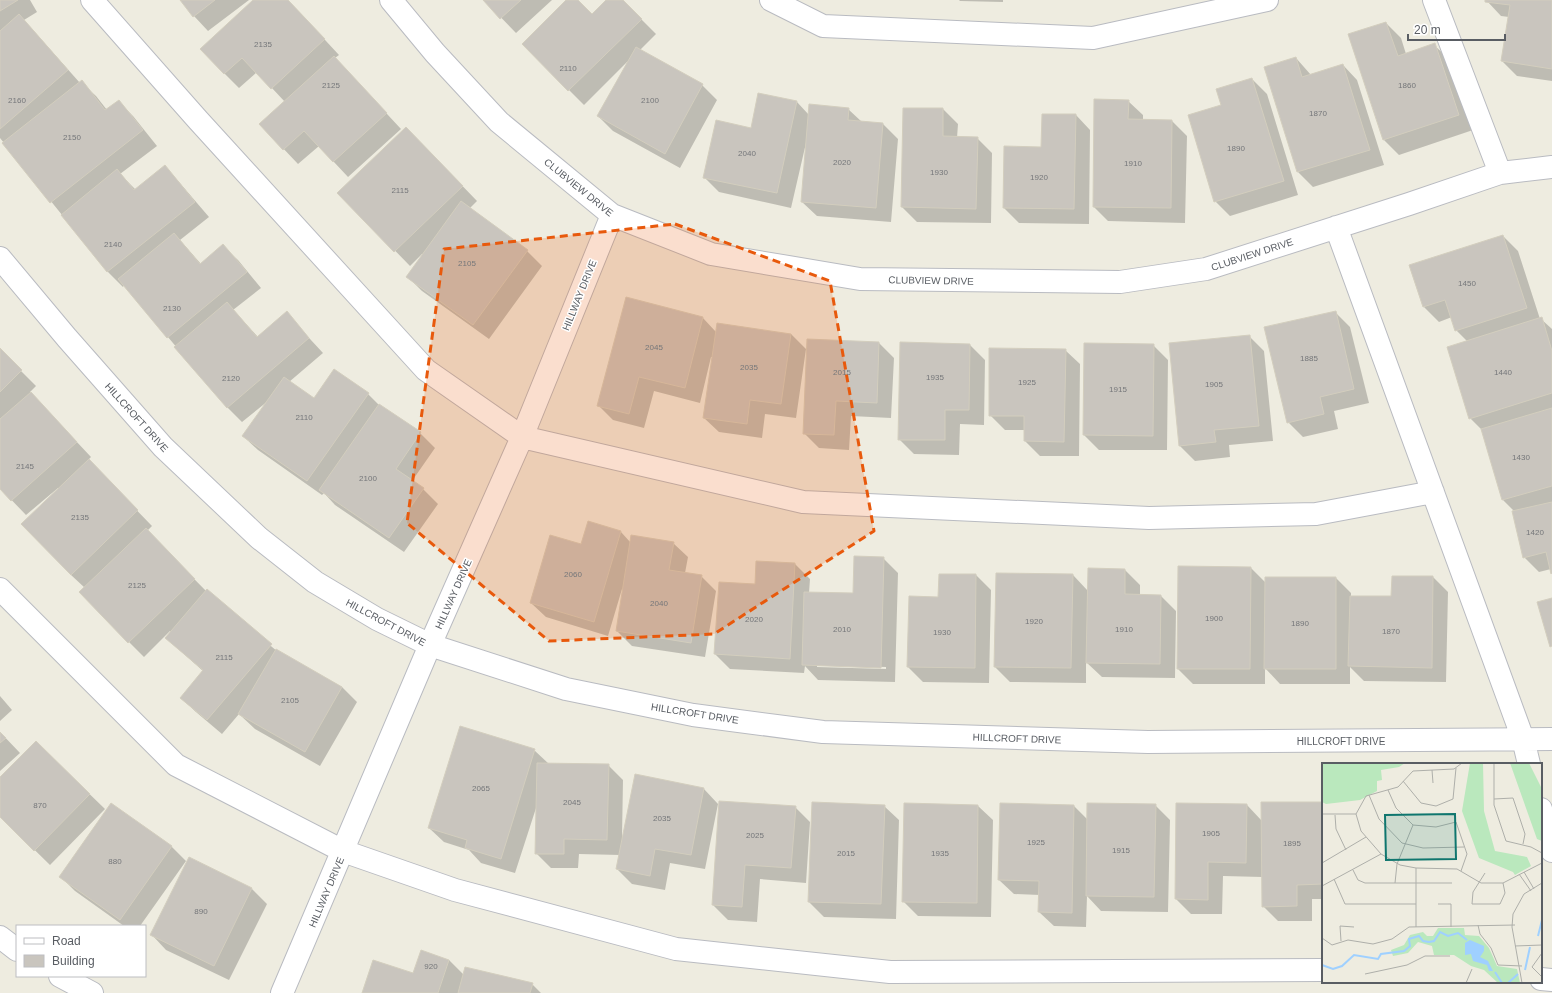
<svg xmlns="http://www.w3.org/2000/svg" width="1552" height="993" font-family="Helvetica,sans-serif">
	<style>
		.shadow { fill: #0003; fill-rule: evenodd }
		.building { fill: #c9c5be; stroke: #d3cebe }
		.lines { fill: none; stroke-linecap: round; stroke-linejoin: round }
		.minor-casing { stroke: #b9bbc1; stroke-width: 24 }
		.minor { stroke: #fff; stroke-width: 22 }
		.marked { fill: #e8590c; fill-opacity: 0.2; stroke: #e8590c; stroke-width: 3; stroke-dasharray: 8 5; stroke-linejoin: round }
		.labels { text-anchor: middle; stroke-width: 3; stroke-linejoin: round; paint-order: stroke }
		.number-label { font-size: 8px; fill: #75777a }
		.street-label { font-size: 10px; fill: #595d63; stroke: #fff }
		.inset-river { fill: none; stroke: #9fd0ff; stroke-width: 2 }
		.inset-road { fill: none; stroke: #aeafaa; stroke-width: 1 }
		.view { fill: #0f766e; fill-opacity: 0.15; stroke: #0f766e; stroke-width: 2 }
		.inset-edge { fill: none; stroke: #595d63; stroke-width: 2 }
	</style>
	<rect width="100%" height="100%" fill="#eeece0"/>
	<path class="shadow" d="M0,0H30L37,12L24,20L80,83L81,82L96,96L107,110L118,101L133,116L157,146L120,174L136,190L165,167L179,182L209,217L180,240L201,264L223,246L238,260L261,288L233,310L258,337L286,313L323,353L289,382L314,399L368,394L379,405L420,433L435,448L412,481L423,489L438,504L404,552L335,505L324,493L322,495L258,450L243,436L268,401L242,422L227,407L124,285L123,287L108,272L0,138Z
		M181,0H249L208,31L194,16Z
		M255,0H288L339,55L335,58L401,129L348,177L319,146L298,164L260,124L285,102L257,72L239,88L224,73Z
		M484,0H552L516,33Z
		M568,0H576L592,15L607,0H622L656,34L640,50L702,85L717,100L680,168L613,131L598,116L628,61L584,105L523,44Z
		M959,0H1003V2L960,1Z
		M1486,0H1552V81L1517,76L1502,61L1509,17L1501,16Z
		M1386,23L1401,38L1406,54L1434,45L1449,59L1473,130L1399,155L1384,140L1349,35Z
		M1296,58L1311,75L1343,65L1357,80L1384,165L1313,187L1298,172L1265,68Z
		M1252,79L1267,94L1298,195L1230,216L1215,201L1222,106Z
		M1128,101L1143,115V120L1172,121L1187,136L1185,223L1108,221L1094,207Z
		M797,102L809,115L848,109L862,122L883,124L898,139L891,222L817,216L802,202L807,143H806L791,208L719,192L704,177L752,129Z
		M904,109H943L958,124L957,138H977L992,153L991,223L917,222L902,207Z
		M1076,115L1090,130L1089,224L1019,223L1004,208L1042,148Z
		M421,143L477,201L469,209L527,251L542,266L489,339L422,291L407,276L423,255L422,254L410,266L339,193Z
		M1503,236L1518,251L1540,319H1541L1552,329V573L1551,569L1539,572L1524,557L1515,512L1503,500L1482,430L1470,418L1467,341L1456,330L1452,317L1439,322L1424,307Z
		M1335,312L1350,327L1369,403L1334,411L1338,429L1303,437L1288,422Z
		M703,318L716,332L791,334L806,349L796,418L765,414L762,438L719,432L704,418L713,357H711L700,403L654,391L644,428L613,420L598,405Z
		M1249,336L1264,351L1273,441L1229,445L1230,457L1195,461L1180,446Z
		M879,343L894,358L891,418L851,416L849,450L819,448L804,433Z
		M901,343L970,345L985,360L984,425L960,424L959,455L914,454L899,439Z
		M1153,345L1168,360L1167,450H1099L1084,435Z
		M0,350L36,386L30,392L91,457L88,460L152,526L147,531L206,591L278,652L342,687L357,702L320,766L255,729L239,714L222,734L196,712L181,698L203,671L166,638L171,632L170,631L144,657L129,642L85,588L71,575L59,489L58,488L26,515L0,488Z
		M1065,350L1080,364L1079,456H1040L1025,441V430H1005L990,415Z
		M621,532L631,543H673L688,557L685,573L701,576L716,591L705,657L632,646L617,631L624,589H622L608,636L546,617L531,603L581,546Z
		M883,558L898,573L895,682L818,680L805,666L804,673L730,669L715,654L756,585L795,564L810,579L809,593L854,594ZM817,665L886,667V669L817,667Z
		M1251,568L1266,583L1336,578L1351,593V597H1392L1433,577L1448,592L1446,682L1364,681L1350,667V684H1280L1265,668V684H1193L1178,669Z
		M1089,569L1125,570L1140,585V596H1161L1176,611L1175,678L1102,677L1086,662V683L1010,682L995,667L1073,575L1088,591Z
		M940,575H976L991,590L989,683L923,682L908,667L939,598Z
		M0,696L12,710L0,721Z
		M0,732L20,753L0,771Z
		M36,742L105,809L50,865L0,816V779Z
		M534,750L549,764L608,765L623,780L622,837L704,789L718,804L705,869L670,863L665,890L632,884L617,869L620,855L579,854L578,868H551L536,853L537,805L515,873L481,863L469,850L444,842L429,828Z
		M720,802L795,807L810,822L806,883L760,879L757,922L728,920L713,905Z
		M1323,803V899H1312V921H1278L1263,906L1262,877L1223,876L1222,914H1191L1176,899L1247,805L1262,821Z
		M1155,805L1170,820L1168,912L1101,911L1087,896L1086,927L1054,926L1039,912L1040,895L1014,894L999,880L1074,806L1088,820Z
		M884,806L899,820L896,919L824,917L809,902Z
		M978,806L993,820L991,917L918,916L903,901Z
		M171,846L186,861L140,926H124L75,891L60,876Z
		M189,858L252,889L267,904L229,980L166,950L152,935Z
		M449,960L464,975L532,984L541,993H459L460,990H459L458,993H363Z"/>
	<path class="building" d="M0,0H18L0,11Z
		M180,0H215L193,17Z
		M253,0H288L325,39L271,89L242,58L224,74L200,49Z
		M483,0H521L500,19Z
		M566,0H578L592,14L606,0H623L642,19L568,91L522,44Z
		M1485,0H1552V69L1501,61L1510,5L1485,2Z
		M19,14L68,70L0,129V31Z
		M1386,22L1398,56L1435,43L1459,115L1383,140L1348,34Z
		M636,47L703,84L665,154L597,116Z
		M334,56L387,113L333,162L304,131L283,150L259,124Z
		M1296,57L1302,77L1343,64L1370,150L1297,172L1264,67Z
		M1252,78L1284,181L1214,202L1188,115L1221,105L1216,89Z
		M82,80L105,110L119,100L143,130L50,203L2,143Z
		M758,93L797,101L777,193L703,178L716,120L751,128Z
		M1094,99L1129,100L1128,119L1172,120L1171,208L1093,207Z
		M809,104L849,108L848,120L883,123L876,208L801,202Z
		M903,108H943V136L978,137L976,209L901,207Z
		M1042,114H1076L1074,209L1003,208L1004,146L1041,147Z
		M406,127L463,186L394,252L337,193Z
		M165,165L195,202L107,272L61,215L117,169L134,190Z
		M461,201L528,250L473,325L406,277Z
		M174,233L200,264L223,244L247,272L167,338L118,279Z
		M1503,235L1527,308L1455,331L1445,300L1423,307L1409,265Z
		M626,297L703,317L685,388L639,377L629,414L597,406Z
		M227,302L257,337L287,311L309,338L227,408L174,347Z
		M1336,311L1354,389L1320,397L1324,414L1287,423L1264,327Z
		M1542,317L1552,351V393L1469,419L1447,347Z
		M717,323L791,334L781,404L750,400L747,424L703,418Z
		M1250,335L1259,426L1214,430L1216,442L1179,446L1169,343Z
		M807,339L879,342L877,403L836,401L834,435L803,434Z
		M900,342L970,344L969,410H945V440H898Z
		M1084,343L1154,344L1153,436L1083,435Z
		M0,348L22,370L0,392Z
		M989,348L1066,349L1064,442L1024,441V416H989Z
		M334,369L369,393L307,481L242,436L284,377L314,398Z
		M31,392L77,442L11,501L0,489V419Z
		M379,404L421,432L396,469L424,488L389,538L319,490Z
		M1552,408V486L1502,500L1481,429Z
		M89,459L138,510L71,575L21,524Z
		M1552,502V573L1551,574L1546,552L1523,558L1512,511Z
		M588,521L621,531L594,622L530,603L550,535L581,544Z
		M146,528L195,579L128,643L79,592Z
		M631,535L674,542L669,570L702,575L691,643L616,631Z
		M854,556L884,557L881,668L802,665L804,592L853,593Z
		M756,561L795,563L790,659L714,654L719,582L755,584Z
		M1178,566L1251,567L1250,669H1177Z
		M1088,568L1125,569V594L1161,595L1160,664L1086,663Z
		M996,573L1073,574L1071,668L994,667Z
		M939,574H976L975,668L907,667L909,596L938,597Z
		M1392,576H1433L1432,668L1348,666L1350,596H1391Z
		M1265,577H1336V669H1264Z
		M207,589L272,644L207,720L180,698L203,670L165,638Z
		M1552,598V646L1550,647L1537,602Z
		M276,649L342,687L305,752L238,714Z
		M460,726L535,749L501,859L465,848L467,840L428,828Z
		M0,732L6,738L0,743Z
		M36,741L90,794L34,851L0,817V777Z
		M537,763L609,764L607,840L564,839V854H535Z
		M635,774L704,788L691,855L655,849L650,876L616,869Z
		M719,801L796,806L791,868L745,865L742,907L712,905Z
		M812,802L885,805L881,904L808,902Z
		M1261,802H1323V884L1297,885V906L1262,907Z
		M111,803L172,846L120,920L59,877Z
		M904,803L978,805L977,903L902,902Z
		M1000,803L1074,805L1072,913L1038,912L1039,881L998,880Z
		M1087,803L1156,804L1154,897L1086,896Z
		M1176,803L1247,804L1246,863L1208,862V900L1175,899Z
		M189,857L252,888L214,966L150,935Z
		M421,950L449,960L438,993H362L373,960L413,973Z
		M465,967L533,983L530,993H458Z"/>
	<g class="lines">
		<g class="minor-casing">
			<path id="minor" d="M92,0L198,120L426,370L522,437L803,502L1149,518L1316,514L1433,492
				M391,0L435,53L499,122L612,215L711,254L860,279L1120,282L1206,269L1409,204L1500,173L1552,167
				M771,0L823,26L1093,38L1267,0
				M1434,0L1500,173
				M1336,227L1523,739L1529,764
				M0,258L67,338L163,447L259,538L315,582L377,619L430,645L566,689L693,715L823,732L1148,742L1552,739
				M0,589L176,765L343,851L455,890L676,949L890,972L1323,970
				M1541,809L1552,851
				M0,937L17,950
				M60,976L92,993
				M1541,979L1552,980
				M282,993L430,645L522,437L612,215"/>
		</g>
		<use href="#minor" class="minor"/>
	</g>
	<path class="marked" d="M675,224L830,281L874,531L714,634L549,641L407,523L444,249Z"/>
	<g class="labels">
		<g class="number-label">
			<text x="263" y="47">2135</text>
			<text x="568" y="71">2110</text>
			<text x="331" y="88">2125</text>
			<text x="1407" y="88">1860</text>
			<text x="17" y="103">2160</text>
			<text x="650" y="103">2100</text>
			<text x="1318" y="116">1870</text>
			<text x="72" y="140">2150</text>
			<text x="1236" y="151">1890</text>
			<text x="747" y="156">2040</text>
			<text x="842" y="165">2020</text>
			<text x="1133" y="166">1910</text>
			<text x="939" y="175">1930</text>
			<text x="1039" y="180">1920</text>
			<text x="400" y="193">2115</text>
			<text x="113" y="247">2140</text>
			<text x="467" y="266">2105</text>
			<text x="1467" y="286">1450</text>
			<text x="172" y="311">2130</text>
			<text x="654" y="350">2045</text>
			<text x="1309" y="361">1885</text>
			<text x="749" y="370">2035</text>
			<text x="842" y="375">2015</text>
			<text x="1503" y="375">1440</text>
			<text x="935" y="380">1935</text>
			<text x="231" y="381">2120</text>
			<text x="1027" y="385">1925</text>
			<text x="1214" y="387">1905</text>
			<text x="1118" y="392">1915</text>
			<text x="304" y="420">2110</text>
			<text x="1521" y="460">1430</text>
			<text x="25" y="469">2145</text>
			<text x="368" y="481">2100</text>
			<text x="80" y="520">2135</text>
			<text x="1535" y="535">1420</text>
			<text x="573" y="577">2060</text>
			<text x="137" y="588">2125</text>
			<text x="659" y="606">2040</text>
			<text x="1214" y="621">1900</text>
			<text x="754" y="622">2020</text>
			<text x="1034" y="624">1920</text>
			<text x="1300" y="626">1890</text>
			<text x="842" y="632">2010</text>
			<text x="1124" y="632">1910</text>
			<text x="1391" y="634">1870</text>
			<text x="942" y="635">1930</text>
			<text x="224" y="660">2115</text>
			<text x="290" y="703">2105</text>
			<text x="481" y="791">2065</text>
			<text x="572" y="805">2045</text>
			<text x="40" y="808">870</text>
			<text x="662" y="821">2035</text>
			<text x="1211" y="836">1905</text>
			<text x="755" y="838">2025</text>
			<text x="1036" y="845">1925</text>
			<text x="1292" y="846">1895</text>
			<text x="1121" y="853">1915</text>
			<text x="846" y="856">2015</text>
			<text x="940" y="856">1935</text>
			<text x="115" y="864">880</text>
			<text x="201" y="914">890</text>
			<text x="431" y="969">920</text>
		</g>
		<g class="street-label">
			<text transform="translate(579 187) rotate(39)" y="4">CLUBVIEW DRIVE</text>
			<text transform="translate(1252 254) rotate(-18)" y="4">CLUBVIEW DRIVE</text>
			<text transform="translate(931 280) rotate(1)" y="4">CLUBVIEW DRIVE</text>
			<text transform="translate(579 295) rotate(-68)" y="4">HILLWAY DRIVE</text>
			<text transform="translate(137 417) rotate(48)" y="4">HILLCROFT DRIVE</text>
			<text transform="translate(453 594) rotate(-66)" y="4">HILLWAY DRIVE</text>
			<text transform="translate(386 622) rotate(28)" y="4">HILLCROFT DRIVE</text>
			<text transform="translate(695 713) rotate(9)" y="4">HILLCROFT DRIVE</text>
			<text transform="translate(1017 738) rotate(2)" y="4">HILLCROFT DRIVE</text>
			<text x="1341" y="745">HILLCROFT DRIVE</text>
			<text transform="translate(326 892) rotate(-67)" y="4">HILLWAY DRIVE</text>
		</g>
	</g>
	<g transform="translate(1322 763)">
		<rect width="220" height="220" fill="#eeece0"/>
		<path d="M0,0H83L77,4L59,7L60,17L55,18V28L38,37L4,41L0,39ZM148,0H161L162,48L173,88L205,94L209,103L193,112L191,109L157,95L140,48ZM188,0H207L220,26V78L215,76ZM116,165H142L143,172L157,173L167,185L175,203L195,206L198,220H176L162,207L149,203L132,192H112L110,183L96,179L86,190L71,193L69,187L82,182L88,172L101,169L105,173H111Z" fill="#bae8bd"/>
		<path d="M148,177L162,183V188L158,194L166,198L171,208H167L165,202L151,198L149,191L143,192V180Z" fill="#9fd0ff"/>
		<path class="inset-river" d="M216,173L220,157M0,202L11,206L20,203L32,192L56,196L59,191L82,188L88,183L87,176L97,173L101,178L107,179L112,178L118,169L126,173L136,170L145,177M203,207L208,184M173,209L180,220M186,220L196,211"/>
		<path class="inset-road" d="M140,0L132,6L91,8L76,24L44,33L34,51L39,68L59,91L78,102L94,105L135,106L159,120H181L220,100M172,0V42L184,78L209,84L220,90M110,7L111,20M81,18L99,40L114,43L131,36L134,5M66,27L74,45L91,62L114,64L134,59L145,91L139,108M47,32L57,56L80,80L101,85L142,84M172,36L191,35L203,71L201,81M0,51H34M13,52L14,66L24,87M0,100L44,74M94,105V164M31,107L36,117L43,120H130M202,109L212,126M163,110L151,129L150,141H178L183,130L181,120M197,111L209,128M12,116L23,141H94M73,120L75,101L91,62M0,123L59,91M116,141H129V164M156,162L158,171L169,185L176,202L200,203M0,175L10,182L26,177L51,181L70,176L87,164L193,162M19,178L18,163L32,164M193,183L220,182M220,190L210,204L220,214M43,211L85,202L103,193H128M144,220L150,206M200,220L190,164L191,151L202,131L220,120"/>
		<path class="view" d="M133,51L134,96L64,97L63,52Z"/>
		<rect width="220" height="220" class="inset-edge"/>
	</g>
	<rect x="16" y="925" width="130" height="52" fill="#ffffff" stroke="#bdbec1"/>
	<rect x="24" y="938" width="20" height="6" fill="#ffffff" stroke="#bdbec1"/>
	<text x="52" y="945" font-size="12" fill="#595d63">Road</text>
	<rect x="24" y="955" width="20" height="12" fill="#c9c5be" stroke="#bdbec1"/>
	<text x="52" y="965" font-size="12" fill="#595d63">Building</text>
	<path d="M1408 34v6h97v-6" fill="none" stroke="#595d63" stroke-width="2"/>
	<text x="1414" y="34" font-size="12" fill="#595d63" stroke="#ffffff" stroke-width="3" paint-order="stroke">20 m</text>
</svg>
